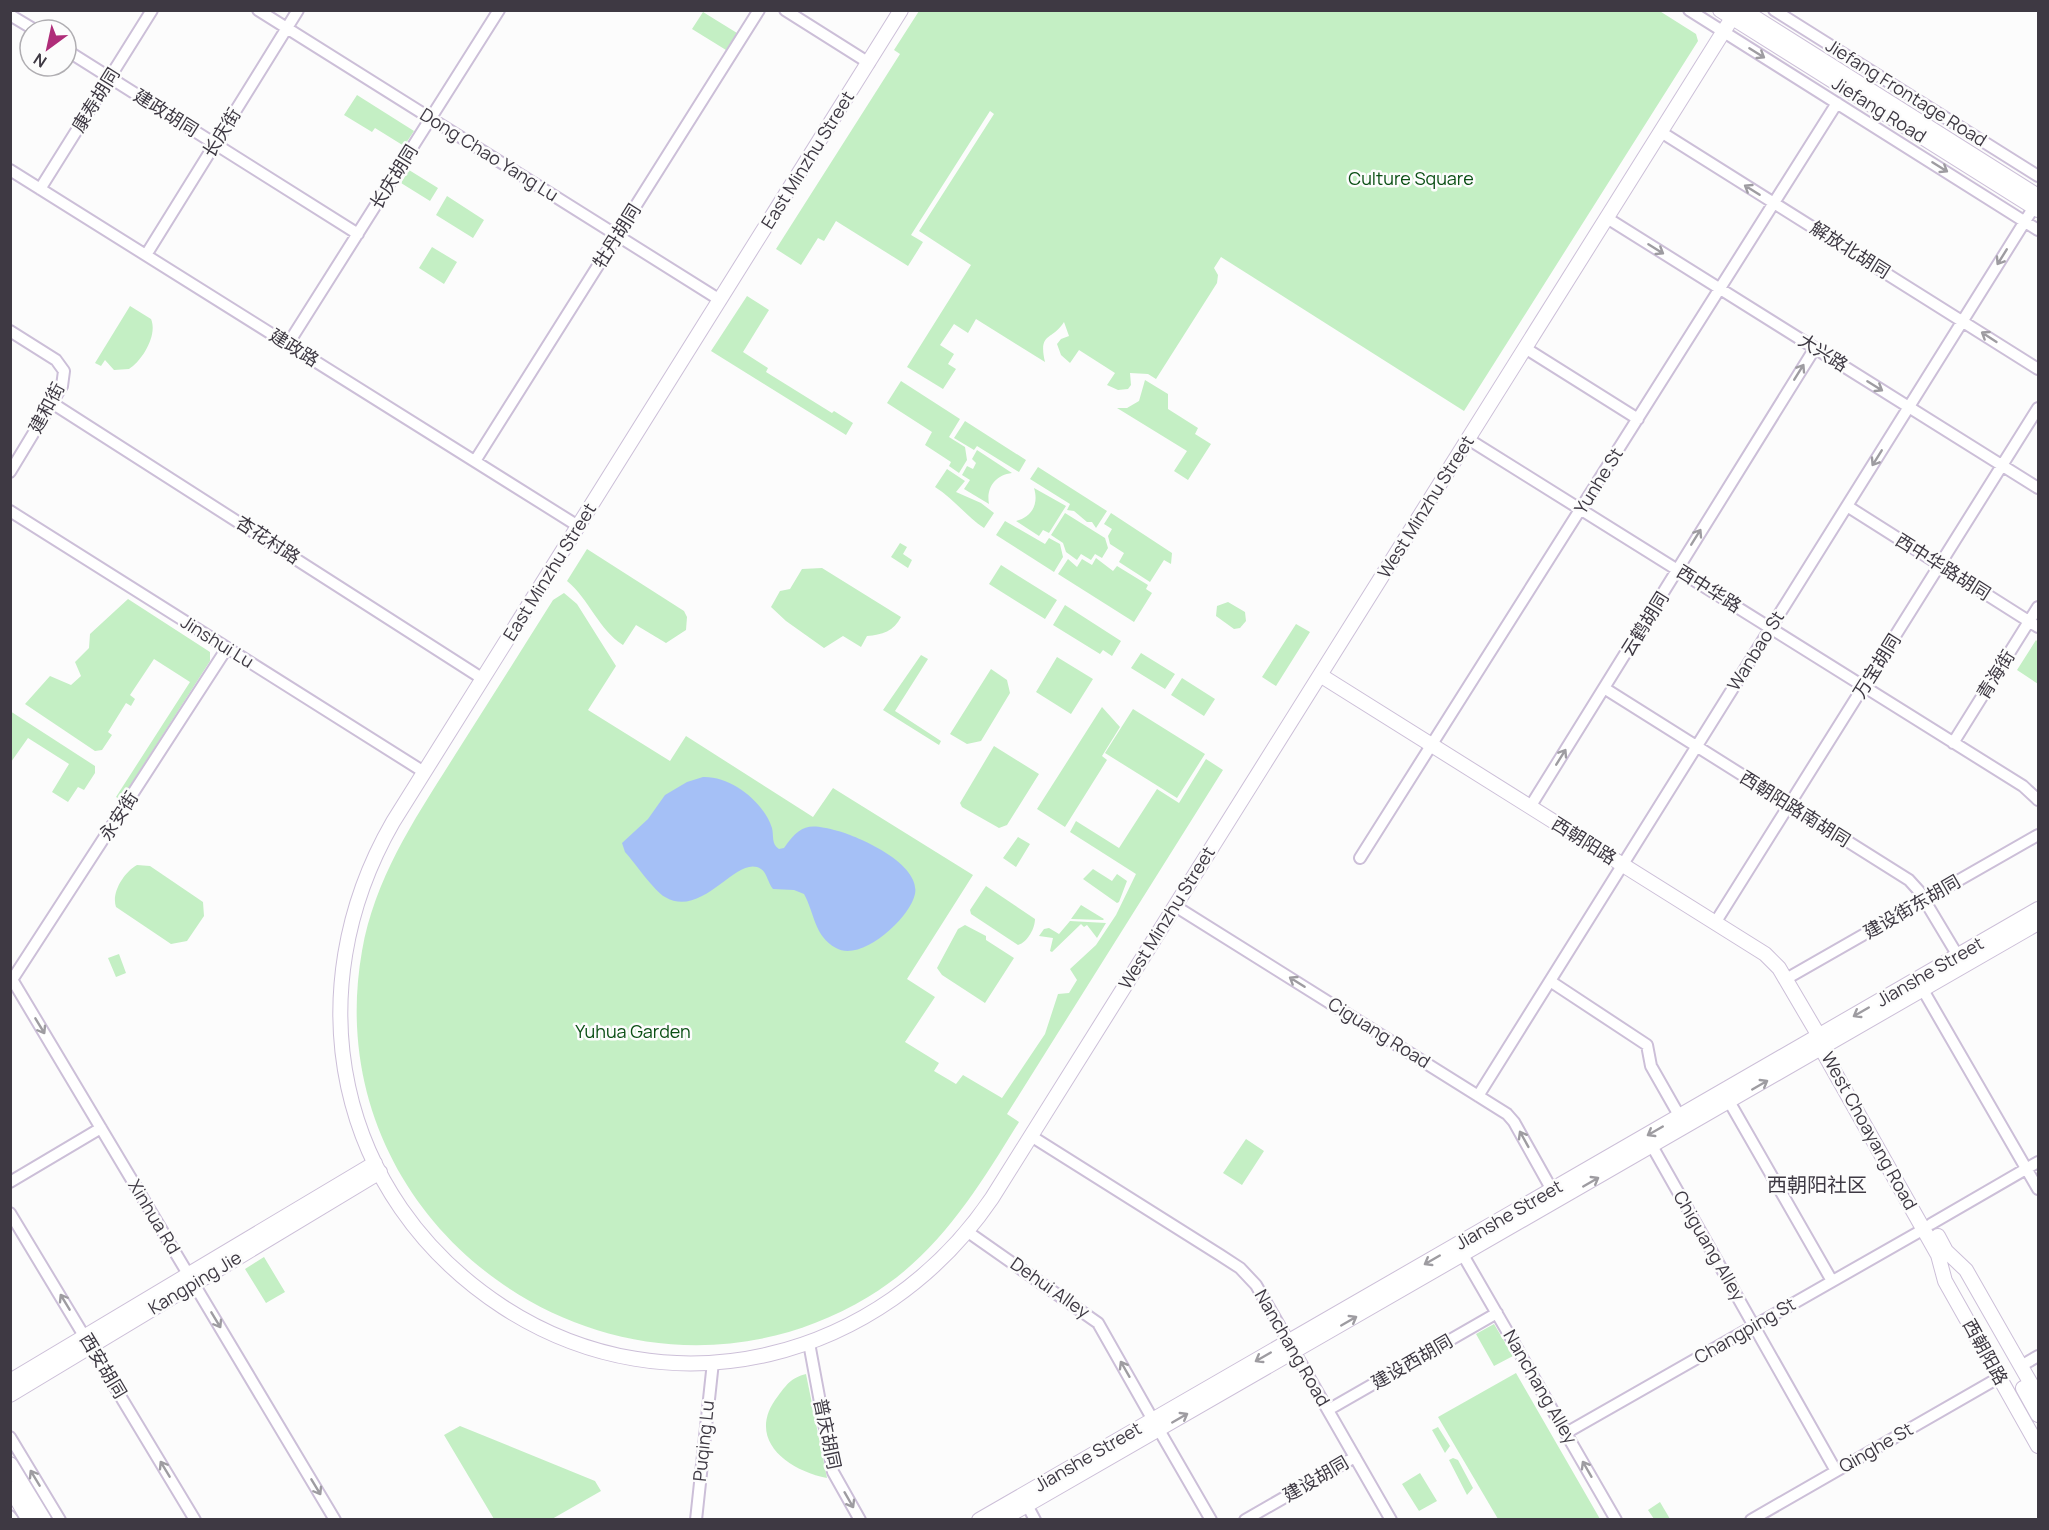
<svg xmlns="http://www.w3.org/2000/svg" width="2049" height="1530" font-family="Manrope,'Noto Sans SC',sans-serif">
	<style>
		.green { fill: #c4efc4 }
		.water { fill: #a5c0f6 }
		.lines { fill: none; stroke-linecap: round; stroke-linejoin: round }
		.minor-casing { stroke: #ccbfd8; stroke-width: 14 }
		.major-casing { stroke: #ccbfd8; stroke-width: 16 }
		.minor { stroke: #fff; stroke-width: 10 }
		.major { stroke: #fff; stroke-width: 14 }
		.oneway { stroke: #9e9ca1 }
		.labels { text-anchor: middle; stroke-width: 5; stroke-linejoin: round; paint-order: stroke }
		.street-label { font-size: 18px; fill: #3e3943; stroke: #fcfcfc }
		.park-label { font-size: 18px; fill: #0a4f14; stroke: #fcfcfc }
		.neighbourhood-label { font-size: 20px; fill: #3e3943; stroke: #fcfcfc }
	</style>
	<rect width="100%" height="100%" fill="#fcfcfc"/>
	<path class="green" d="M1658,10L1696,34L1698,41L1464,411L1221,257L1214,268L1218,275L1217,283L1156,379L1148,374L1130,373L1131,385L1128,389L1118,390L1107,385L1115,373L1079,350L1070,363L1061,355L1057,344L1061,339L1069,336L1064,322C1052,341 1038,332 1045,362L976,319L968,333L954,324L940,345L954,354L948,364L956,369L943,389L907,367L971,265L919,231L994,114L990,111L911,235L923,242L908,266L836,221L824,241L818,238L801,265L776,249L900,54L894,50L919,11Z
		M703,12L737,33L726,50L692,29Z
		M357,95L414,131L404,146L375,128L372,132L344,115Z
		M409,170L438,188L430,201L401,183Z
		M447,196L484,220L473,238L436,215Z
		M432,247L457,262L444,284L419,268Z
		M747,296L769,310L743,352L768,368L766,372L832,413L834,411L853,423L846,435L711,351Z
		M130,306L151,319C158,335 142,361 129,369L114,370L105,360L101,366L95,363Z
		M1145,380L1168,394V409L1198,428L1195,434L1211,444L1188,480L1174,471L1187,451L1117,408H1127L1139,401Z
		M901,381L960,419L949,437L965,447L967,460L959,473L949,466L951,462L925,445L932,432L887,403Z
		M965,421L1026,460L1019,472L977,446L974,450L954,438Z
		M977,450L1012,473C995,475 986,488 989,504L964,489L970,480L962,475L967,466L973,469L976,463L972,459Z
		M1038,467L1107,511L1096,528L1092,522H1087L1074,511L1067,510L1070,504L1030,479Z
		M947,469L965,481L956,492L981,503L994,513L984,528C966,516 954,499 935,487Z
		M1034,488L1066,506L1049,533L1043,530L1039,536L1016,521C1032,517 1039,504 1034,488Z
		M1065,513L1105,538L1108,548L1102,558L1095,554L1091,560L1081,554L1077,560L1066,552L1063,543L1051,535Z
		M1111,513L1172,553L1171,564L1164,560L1150,582L1119,562L1124,553L1110,544L1108,536L1112,529L1104,524Z
		M1005,521L1045,544L1049,538L1060,544L1063,557L1054,572L996,535Z
		M900,543L907,547L903,554L912,560L908,568L891,557Z
		M587,549L684,611L687,617L686,630L666,643L636,625L623,645C599,630 589,599 567,581Z
		M1096,558L1113,571L1117,566L1148,585L1146,589L1152,593L1134,622L1058,574L1068,559L1077,567L1082,559L1092,565Z
		M1001,565L1057,600L1045,619L989,584Z
		M822,568L901,617C894,631 882,635 867,636L861,647L843,636L824,648L786,621L771,607L780,591L790,589L802,569Z
		M564,593L577,604L616,666L588,710L670,761L686,736L813,817L833,788L973,875L907,979L935,997L905,1042L939,1063L934,1071L956,1084L963,1075L1002,1098L1045,1034L1058,994L1069,993L1077,980L1070,969L1096,945L1116,915L1136,874L1070,832L1076,821L1119,848L1157,789L1179,803L1206,759L1223,770L1007,1114L1019,1122C977,1190 938,1255 868,1297C623,1444 312,1234 362,951C375,877 416,817 455,755C488,703 521,651 553,600Z
		M128,599L210,652V661L121,800L116,797L190,682L154,659L130,695L135,699L131,706L126,703L108,732L112,735L102,750L95,751L25,704L50,676L71,685L81,676L75,662L89,648L90,634Z
		M1228,602L1245,612L1246,621L1240,628L1234,629L1216,616L1217,606Z
		M1065,605L1121,641L1112,656L1103,650L1100,654L1053,625Z
		M1296,624L1310,632L1276,686L1262,677Z
		M2036,640L2038,642V684L2017,670Z
		M1141,653L1175,674L1165,689L1131,668Z
		M921,655L928,659L895,711L941,741L939,745L883,710Z
		M1057,657L1093,679L1071,714L1036,692Z
		M991,669L1007,680L1010,693L981,741L967,744L950,734Z
		M1182,678L1215,699L1204,716L1171,695Z
		M1102,707L1120,727L1102,756L1107,760L1065,827L1037,809Z
		M1133,709L1205,754L1177,798L1105,753Z
		M10,711L95,766V773L84,790L78,787L68,802L52,792L69,764L28,738L11,762Z
		M994,746L1039,774L1007,825L999,828L962,807L960,803Z
		M1018,837L1030,844L1016,867L1003,858Z
		M137,865L150,866L203,902L204,916L187,941L171,944L116,907C111,893 124,872 137,865Z
		M1093,869L1112,881L1117,874L1127,881L1119,902L1117,903L1083,879Z
		M986,886L1035,919C1035,928 1028,942 1018,945L971,914L970,910Z
		M1081,905L1104,919L1103,920L1071,919Z
		M1070,921L1106,923L1097,938L1087,925L1084,927L1081,924L1052,952L1050,951L1053,938L1039,936L1044,929L1049,928L1059,934Z
		M965,925L986,936V940L1014,958L985,1003L942,975L937,968L958,929Z
		M119,954L126,973L116,977L108,958Z
		M1246,1139L1264,1151L1242,1185L1223,1173Z
		M264,1257L285,1292L266,1303L245,1269Z
		M1494,1324L1513,1356L1494,1366L1476,1334Z
		M1516,1373L1600,1519H1498L1438,1417Z
		M806,1374L827,1478C786,1470 745,1438 778,1396C787,1384 791,1378 806,1374Z
		M460,1426L595,1481L601,1491L552,1519H494L444,1435Z
		M1438,1427L1450,1446L1445,1453L1432,1430Z
		M1453,1458L1458,1460L1473,1488L1467,1495L1449,1460Z
		M1420,1473L1437,1501L1419,1511L1402,1484Z
		M1660,1502L1670,1519H1654L1648,1510Z"/>
	<path class="water" d="M703,777C731,776 763,801 772,828C774,836 771,844 779,849L784,848C801,824 808,823 838,831C860,837 921,864 915,894C910,918 861,963 836,948C814,936 815,914 804,894L794,890L773,889C768,883 767,873 761,869C737,853 703,920 665,897C654,891 635,863 625,852L622,843L648,819L665,795L687,782Z"/>
	<g class="lines">
		<g class="minor-casing">
			<path id="minor" d="M258,10L720,300
				M785,10L869,63
				M1689,10L2038,230
				M1774,10L2038,176
				M10,15L35,30
				M66,50L358,234
				M1661,132L2038,369
				M10,170L578,526
				M40,189L152,10
				M1607,218L2038,488
				M146,255L298,10
				M10,331L56,360L64,371L62,386L10,472
				M288,344L499,10
				M1525,348L1638,419
				M52,403L483,679
				M1468,439L2023,786L2038,800
				M475,461L759,10
				M1847,506L2038,627
				M10,511L424,772
				M1604,688L1909,880L1919,891L1958,956
				M1953,743L2038,607
				M1530,807L1815,348
				M1360,858L1837,103
				M1175,906L1507,1114L1514,1122L1552,1190
				M1715,923L2038,408
				M10,976L335,1520
				M1786,979L2038,835
				M1550,981L1647,1045L1651,1066L1680,1117
				M10,983L227,648
				M1923,990L2038,1189
				M1478,1096L2037,202
				M1730,1103L1832,1281
				M1031,1136L1220,1255L1240,1268L1256,1285L1391,1520
				M1652,1146L1836,1471
				M10,1182L101,1128
				M10,1213L195,1520
				M1931,1224L2038,1162
				M968,1232L1098,1323L1153,1420
				M1463,1255L1616,1520
				M809,1343L833,1472L860,1520
				M2021,1366L2038,1356
				M1328,1410L1497,1313
				M1159,1430L1211,1520
				M1566,1433L1924,1229
				M10,1437L60,1520
				M1027,1505L1035,1520
				M10,1516L13,1520
				M696,1520L713,1362
				M1245,1520L1355,1457
				M1751,1520L2000,1377"/>
		</g>
		<g class="major-casing">
			<path id="major" d="M901,10L393,822C295,992 335,1197 503,1307C671,1416 882,1360 992,1198L1737,10
				M1720,10L2038,210
				M1743,10L2038,196
				M1320,675L1765,954L1779,968L1819,1036L1821,1048L1938,1255L1945,1281L2038,1446
				M1938,1236L1946,1251L1966,1270L2038,1396
				M10,1381L375,1163
				M2023,1388L2038,1415
				M10,1395L380,1172
				M10,1464L44,1520
				M10,1488L29,1520
				M979,1520L2038,909
				M1001,1520L2038,923"/>
		</g>
		<use href="#minor" class="minor"/>
		<use href="#major" class="major"/>
	</g>
	<defs><path id="oneway-shaft" d="M-6 0H5M1.5-3L5.5 0L1.5 3" fill="none" stroke-width="1.6" stroke-linecap="round" stroke-linejoin="round" transform="scale(1.5)"/></defs>
	<g class="oneway">
		<use href="#oneway-shaft" transform="translate(1757 53) rotate(32)"/>
		<use href="#oneway-shaft" transform="translate(1940 167) rotate(32)"/>
		<use href="#oneway-shaft" transform="translate(1752 190) rotate(-148)"/>
		<use href="#oneway-shaft" transform="translate(1656 249) rotate(32)"/>
		<use href="#oneway-shaft" transform="translate(2002 257) rotate(122)"/>
		<use href="#oneway-shaft" transform="translate(1989 337) rotate(-147)"/>
		<use href="#oneway-shaft" transform="translate(1799 372) rotate(-58)"/>
		<use href="#oneway-shaft" transform="translate(1875 386) rotate(32)"/>
		<use href="#oneway-shaft" transform="translate(1877 458) rotate(122)"/>
		<use href="#oneway-shaft" transform="translate(1696 537) rotate(-58)"/>
		<use href="#oneway-shaft" transform="translate(1561 757) rotate(-58)"/>
		<use href="#oneway-shaft" transform="translate(1297 982) rotate(-148)"/>
		<use href="#oneway-shaft" transform="translate(1861 1012) rotate(150)"/>
		<use href="#oneway-shaft" transform="translate(40 1026) rotate(59)"/>
		<use href="#oneway-shaft" transform="translate(1760 1085) rotate(-30)"/>
		<use href="#oneway-shaft" transform="translate(1655 1131) rotate(150)"/>
		<use href="#oneway-shaft" transform="translate(1524 1139) rotate(-119)"/>
		<use href="#oneway-shaft" transform="translate(1591 1182) rotate(-30)"/>
		<use href="#oneway-shaft" transform="translate(1432 1260) rotate(150)"/>
		<use href="#oneway-shaft" transform="translate(65 1302) rotate(-121)"/>
		<use href="#oneway-shaft" transform="translate(216 1320) rotate(59)"/>
		<use href="#oneway-shaft" transform="translate(1349 1321) rotate(-30)"/>
		<use href="#oneway-shaft" transform="translate(1263 1357) rotate(150)"/>
		<use href="#oneway-shaft" transform="translate(1125 1369) rotate(-120)"/>
		<use href="#oneway-shaft" transform="translate(1180 1418) rotate(-30)"/>
		<use href="#oneway-shaft" transform="translate(165 1469) rotate(-121)"/>
		<use href="#oneway-shaft" transform="translate(1587 1469) rotate(-120)"/>
		<use href="#oneway-shaft" transform="translate(35 1478) rotate(-121)"/>
		<use href="#oneway-shaft" transform="translate(316 1487) rotate(59)"/>
		<use href="#oneway-shaft" transform="translate(849 1500) rotate(60)"/>
	</g>
	<g class="labels">
		<g class="street-label">
			<text transform="translate(1906 93) rotate(32)" y="6">Jiefang Frontage Road</text>
			<text transform="translate(96 100) rotate(-58)" y="6">康寿胡同</text>
			<text transform="translate(1879 110) rotate(32)" y="6">Jiefang Road</text>
			<text transform="translate(166 113) rotate(32)" y="6">建政胡同</text>
			<text transform="translate(222 133) rotate(-58)" y="6">长庆街</text>
			<text transform="translate(489 155) rotate(32)" y="6">Dong Chao Yang Lu</text>
			<text transform="translate(808 160) rotate(-58)" y="6">East Minzhu Street</text>
			<text transform="translate(394 177) rotate(-58)" y="6">长庆胡同</text>
			<text transform="translate(617 236) rotate(-58)" y="6">牡丹胡同</text>
			<text transform="translate(1850 250) rotate(32)" y="6">解放北胡同</text>
			<text transform="translate(294 348) rotate(32)" y="6">建政路</text>
			<text transform="translate(1823 353) rotate(32)" y="6">大兴路</text>
			<text transform="translate(47 408) rotate(-62)" y="6">建和街</text>
			<text transform="translate(1599 481) rotate(-58)" y="6">Yunhe St</text>
			<text transform="translate(1426 507) rotate(-58)" y="6">West Minzhu Street</text>
			<text transform="translate(268 540) rotate(33)" y="6">杏花村路</text>
			<text transform="translate(1943 567) rotate(32)" y="6">西中华路胡同</text>
			<text transform="translate(550 572) rotate(-58)" y="6">East Minzhu Street</text>
			<text transform="translate(1709 589) rotate(32)" y="6">西中华路</text>
			<text transform="translate(1645 624) rotate(-58)" y="6">云鹤胡同</text>
			<text transform="translate(217 642) rotate(32)" y="6">Jinshui Lu</text>
			<text transform="translate(1756 651) rotate(-58)" y="6">Wanbao St</text>
			<text transform="translate(1877 666) rotate(-58)" y="6">万宝胡同</text>
			<text transform="translate(1996 675) rotate(-58)" y="6">青海街</text>
			<text transform="translate(1795 809) rotate(32)" y="6">西朝阳路南胡同</text>
			<text transform="translate(119 816) rotate(-57)" y="6">永安街</text>
			<text transform="translate(1584 841) rotate(32)" y="6">西朝阳路</text>
			<text transform="translate(1912 907) rotate(-30)" y="6">建设街东胡同</text>
			<text transform="translate(1167 918) rotate(-58)" y="6">West Minzhu Street</text>
			<text transform="translate(1930 972) rotate(-30)" y="6">Jianshe Street</text>
			<text transform="translate(1379 1033) rotate(32)" y="6">Ciguang Road</text>
			<text transform="translate(1869 1131) rotate(61)" y="6">West Choayang Road</text>
			<text transform="translate(1509 1215) rotate(-30)" y="6">Jianshe Street</text>
			<text transform="translate(154 1217) rotate(59)" y="6">Xinhua Rd</text>
			<text transform="translate(1709 1246) rotate(60)" y="6">Chiguang Alley</text>
			<text transform="translate(195 1283) rotate(-31)" y="6">Kangping Jie</text>
			<text transform="translate(1050 1288) rotate(35)" y="6">Dehui Alley</text>
			<text transform="translate(1745 1331) rotate(-30)" y="6">Changping St</text>
			<text transform="translate(1292 1348) rotate(60)" y="6">Nanchang Road</text>
			<text transform="translate(1985 1352) rotate(61)" y="6">西朝阳路</text>
			<text transform="translate(1412 1362) rotate(-30)" y="6">建设西胡同</text>
			<text transform="translate(103 1366) rotate(59)" y="6">西安胡同</text>
			<text transform="translate(1540 1387) rotate(60)" y="6">Nanchang Alley</text>
			<text transform="translate(827 1434) rotate(78)" y="6">普庆胡同</text>
			<text transform="translate(704 1441) rotate(-84)" y="6">Puqing Lu</text>
			<text transform="translate(1876 1448) rotate(-30)" y="6">Qinghe St</text>
			<text transform="translate(1088 1457) rotate(-30)" y="6">Jianshe Street</text>
			<text transform="translate(1316 1479) rotate(-30)" y="6">建设胡同</text>
		</g>
		<g class="park-label">
			<text x="1411" y="185">Culture Square</text>
			<text x="633" y="1038">Yuhua Garden</text>
		</g>
		<g class="neighbourhood-label">
			<text x="1817" y="1192">西朝阳社区</text>
		</g>
	</g>
	<rect width="2049" height="1530" fill="none" stroke="#3e3943" stroke-width="24"/>
	<g transform="translate(48 48) rotate(213)"><circle r="28" fill="#fcfcfc" stroke="#b0aeb2" stroke-width="1.5"/>
	<path d="M0-4.5L10 22L0 15L-10 22Z" fill="#af2d79"/>
	<text y="-9" font-size="16" font-weight="bold" text-anchor="middle" fill="#3e3943">N</text>
	</g>
</svg>
